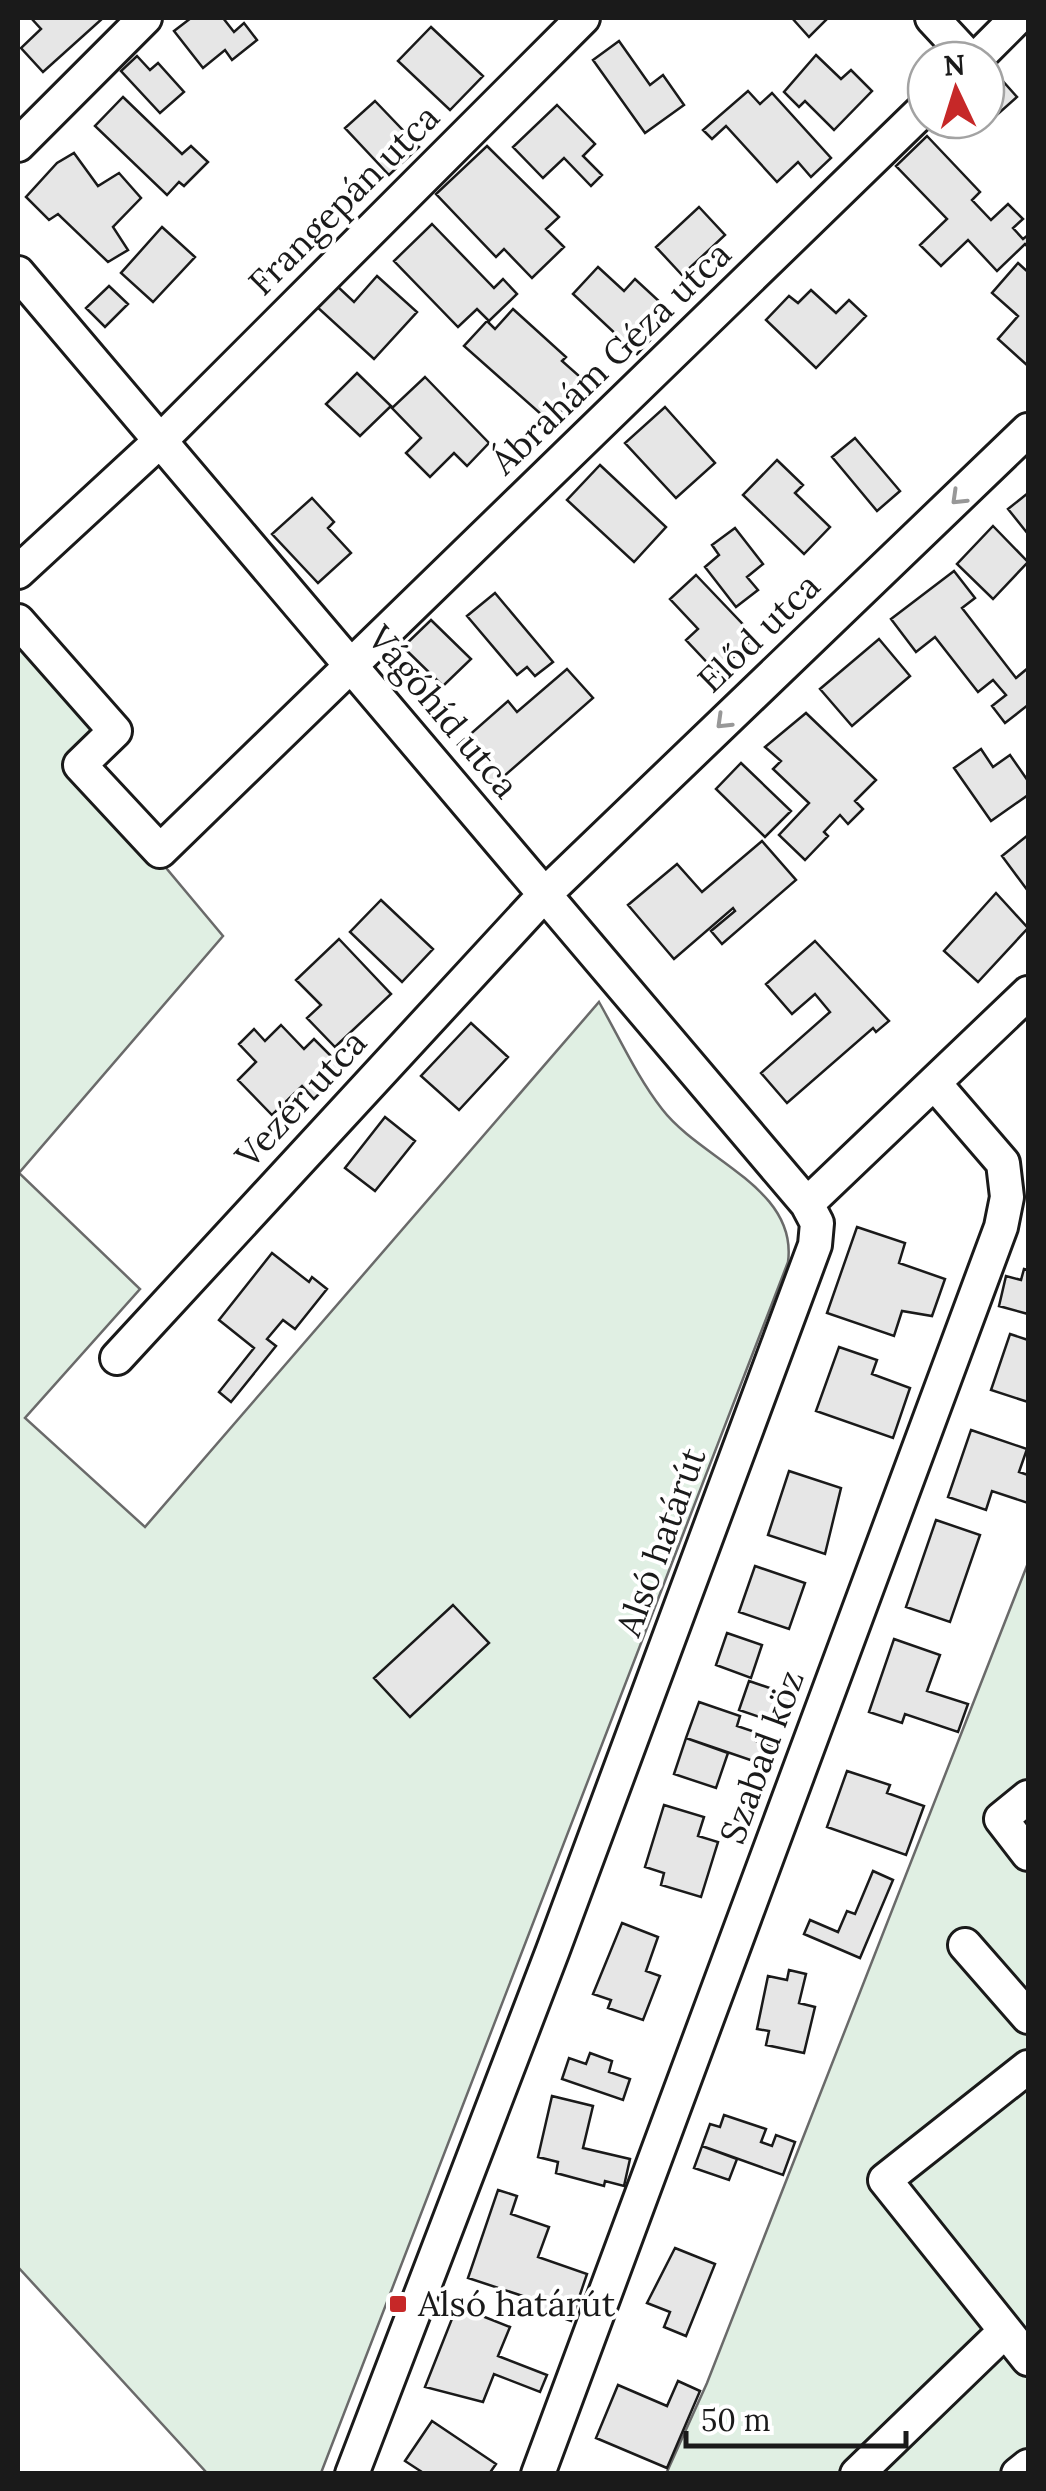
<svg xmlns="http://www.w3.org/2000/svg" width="1046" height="2491" font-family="Lora,serif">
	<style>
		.green { fill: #e0efe3; stroke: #6a6a6a; stroke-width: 2.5 }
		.building { fill: #e6e6e6; stroke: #1a1a1a; stroke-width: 2.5 }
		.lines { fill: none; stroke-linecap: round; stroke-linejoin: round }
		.minor-casing { stroke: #1a1a1a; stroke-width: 38 }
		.minor { stroke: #fff; stroke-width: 32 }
		.oneway { stroke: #989898 }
		.poi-dot { fill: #c62828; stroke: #fff; stroke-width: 4 }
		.labels { text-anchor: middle; stroke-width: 8; stroke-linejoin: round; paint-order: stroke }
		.street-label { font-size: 35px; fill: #1a1a1a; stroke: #fff }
		.poi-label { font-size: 35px; fill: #1a1a1a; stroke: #fff; text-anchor: start }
	</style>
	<rect width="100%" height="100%" fill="#fff"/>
	<path class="green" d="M18,621L115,731L80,765L223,936L19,1173L140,1289L25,1418L145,1527L599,1002C619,1037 637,1077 662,1109C701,1160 798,1188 788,1262L321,2473H207L18,2267Z
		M1028,1563V2473L666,2474L707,2383Z"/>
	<path class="building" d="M31,18H103L43,72L21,48L41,29Z
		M191,18H223L234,32L244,23L257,40L232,60L225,50L203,68L174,31Z
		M792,18H828L809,37Z
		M431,27L483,76L450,110L398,61Z
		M619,41L650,85L663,75L684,105L645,133L593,60Z
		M816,55L841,79L851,70L872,91L834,130L805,101L799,107L784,92Z
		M137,56L150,70L158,63L184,92L160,113L121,71Z
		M1001,79L1017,97L981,129L973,120H986V93Z
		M748,91L760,104L772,93L831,158L811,177L798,162L777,182L726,126L712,139L703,130Z
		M123,97L182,154L191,146L208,162L184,186L179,182L167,195L95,126Z
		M375,101L419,147L389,175L345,128Z
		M557,105L595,144L583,156L602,175L591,186L564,158L543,178L513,147Z
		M927,136L980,192L972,200L991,220L1008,204L1023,219L1013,228L1023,239L1028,235V247L1025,244L997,271L968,240L941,266L920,245L947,219L896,166Z
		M487,146L559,217L546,229L564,247L532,278L504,249L496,257L436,194Z
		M74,153L98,186L119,173L141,198L113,227L128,250L108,262L58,214L49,220L26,197L57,163Z
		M699,207L725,235L682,275L656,247Z
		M432,224L494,288L503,279L517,294L489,321L477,309L458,327L394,261Z
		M162,227L195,257L153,302L121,273Z
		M1018,263L1028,272V366L998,339L1018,316L992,293Z
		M598,267L624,291L635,279L674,315L637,354L573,294Z
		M377,276L417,312L374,359L316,306L336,285L354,302Z
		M109,286L128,304L105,327L86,308Z
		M811,290L836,313L849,300L866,316L816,368L766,320L789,296L798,303Z
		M513,309L566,357L562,361L587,383L551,423L464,346L487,321L495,329Z
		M357,373L391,406L360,436L326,404Z
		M425,377L489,443L467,466L454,453L430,477L406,453L421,438L392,408Z
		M665,407L715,463L676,498L625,443Z
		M855,438L900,491L877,511L832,457Z
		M777,460L803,485L795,493L830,527L804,554L743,495Z
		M600,465L666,527L634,562L567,500Z
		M1028,493V534L1008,509Z
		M312,498L334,522L328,528L351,553L318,583L272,534Z
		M993,526L1028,562L993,599L957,564Z
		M735,528L763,564L747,577L758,590L736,607L705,567L719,555L712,545Z
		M954,571L975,598L962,608L1016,678L1028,668V705L1005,723L992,706L1006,695L993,680L978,692L935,637L916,652L891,619Z
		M696,575L755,637L717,673L686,640L698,629L670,599Z
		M495,593L553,662L535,676L527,667L517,675L467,616Z
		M431,620L471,659L443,686L403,647Z
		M879,639L910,676L852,726L820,689Z
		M567,669L593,698L494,785L458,745L508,701L517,712Z
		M806,713L876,780L855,801L863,809L848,824L840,815L824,832L828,836L805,860L779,835L809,803L773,769L781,761L765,747Z
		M981,749L993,767L1010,755L1028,781V795L991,821L954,768Z
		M741,763L791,811L765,837L716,789Z
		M1028,835V891L1002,856Z
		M762,841L796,880L722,944L711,931L735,911L733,908L674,959L628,905L677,864L702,892Z
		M996,893L1028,928L978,982L944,951Z
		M381,900L433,949L402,982L350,932Z
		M339,939L391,994L335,1047L307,1018L321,1005L296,980Z
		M815,941L889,1021L876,1032L873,1028L787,1103L761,1073L830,1012L815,994L792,1014L766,984Z
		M471,1023L508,1057L459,1110L421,1076Z
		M281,1025L304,1049L314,1039L344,1069L314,1099L302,1086L272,1115L238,1080L256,1062L239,1044L254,1029L265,1041Z
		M385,1117L415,1141L375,1191L345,1168Z
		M857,1227L905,1243L899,1263L945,1279L932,1316L902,1311L894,1336L827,1313Z
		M272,1253L309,1282L312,1277L327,1289L295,1329L283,1320L267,1339L276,1346L231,1402L219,1392L254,1348L219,1320Z
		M1024,1269L1028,1270V1314L999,1306L1006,1276L1021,1280Z
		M1010,1334L1028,1340V1402L991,1390Z
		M839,1347L877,1360L872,1374L910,1388L893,1438L816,1411Z
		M971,1430L1027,1449L1019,1472L1028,1475V1503L992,1491L986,1510L948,1497Z
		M789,1471L841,1488L825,1554L768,1535Z
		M936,1520L980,1535L950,1622L906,1607Z
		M755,1566L805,1583L789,1629L739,1612Z
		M453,1605L489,1643L410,1717L374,1678Z
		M727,1633L762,1645L751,1678L716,1665Z
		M894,1639L940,1655L927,1691L968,1704L958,1732L905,1714L902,1723L869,1712Z
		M749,1681L796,1697L786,1726L739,1710Z
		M699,1702L740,1716L737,1726L758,1733L756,1741L777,1749L771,1767L686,1738Z
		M686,1738L728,1753L716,1788L674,1774Z
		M847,1771L890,1785L887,1793L924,1806L906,1855L827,1827Z
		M664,1805L704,1817L698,1836L718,1842L701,1897L661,1885L664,1873L645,1867Z
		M873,1871L893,1880L860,1958L804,1934L810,1920L838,1932L847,1911L855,1914Z
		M622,1923L658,1937L646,1971L660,1976L643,2020L608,2008L611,2000L593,1994Z
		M789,1970L806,1974L799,2003L815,2007L804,2053L766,2045L769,2031L757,2029L768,1976L787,1980Z
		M590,2053L612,2061L609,2072L630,2079L623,2100L562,2079L569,2058L586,2064Z
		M552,2096L593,2106L583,2148L630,2159L624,2186L605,2181L604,2186L556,2173L558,2162L538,2157Z
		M724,2115L766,2129L761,2142L772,2146L776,2135L795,2142L783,2175L702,2146L710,2124L720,2127Z
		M702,2146L737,2159L729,2180L694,2168Z
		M498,2190L517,2196L511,2214L549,2227L538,2257L587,2274L571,2321L535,2308L538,2301L468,2278Z
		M675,2248L715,2264L686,2336L664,2327L670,2312L647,2303Z
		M457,2306L510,2327L498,2356L547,2375L540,2392L494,2374L483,2402L425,2387Z
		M678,2381L700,2391L667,2468L596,2438L618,2385L667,2406Z
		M432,2421L496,2464L489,2474H425L405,2461Z"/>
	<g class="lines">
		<g class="minor-casing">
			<path id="minor" d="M932,18L971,60
				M975,60L1017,18
				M18,145L145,18
				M18,273L807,1204L817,1223L815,1245L553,1950L352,2474
				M18,572L161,440L583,18
				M18,621L115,731L80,765L160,851L926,107
				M807,1204L1028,993
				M117,1358L545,894L1028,430
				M1028,1797L1001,1819L1028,1854
				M965,1945L1028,2017
				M1028,2067L885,2180L1028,2359
				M538,2474L1001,1227L1007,1197L1003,1163L935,1084
				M857,2474L1005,2331
				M1018,2474L1028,2466"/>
		</g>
		<use href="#minor" class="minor"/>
	</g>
	<defs><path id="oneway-chevron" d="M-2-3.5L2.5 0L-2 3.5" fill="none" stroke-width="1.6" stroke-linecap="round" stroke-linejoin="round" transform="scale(2.5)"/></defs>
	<g class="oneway">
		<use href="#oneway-chevron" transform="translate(958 498) rotate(136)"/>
		<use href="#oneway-chevron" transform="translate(723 722) rotate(136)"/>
	</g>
	<rect class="poi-dot" x="388" y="2294" width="20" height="20" rx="5"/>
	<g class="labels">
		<g class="street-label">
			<text transform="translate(344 200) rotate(-45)" y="12">Frangepán utca</text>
			<text transform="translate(611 358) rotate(-44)" y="12">Ábrahám Géza utca</text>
			<text transform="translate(759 633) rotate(-44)" y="12">Előd utca</text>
			<text transform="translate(443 712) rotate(50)" y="12">Vágóhíd utca</text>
			<text transform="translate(301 1099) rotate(-47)" y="12">Vezér utca</text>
			<text transform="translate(661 1542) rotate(-70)" y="12">Alsó határút</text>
			<text transform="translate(762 1757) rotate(-70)" y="12">Szabad köz</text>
		</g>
		<g class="poi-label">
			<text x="418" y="2316">Alsó határút</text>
		</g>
	</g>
	<rect width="1046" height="2491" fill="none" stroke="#1a1a1a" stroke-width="40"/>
	<g transform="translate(956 90) rotate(356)"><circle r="48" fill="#ffffff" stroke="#a3a3a3" stroke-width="2.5"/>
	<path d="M0-8L18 38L0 25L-18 38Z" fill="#c62828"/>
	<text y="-15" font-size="28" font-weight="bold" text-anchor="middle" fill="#1a1a1a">N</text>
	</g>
	<path d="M686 2431v15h220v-15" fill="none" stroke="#1a1a1a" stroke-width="5"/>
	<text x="701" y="2431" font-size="30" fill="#1a1a1a" stroke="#ffffff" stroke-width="8" paint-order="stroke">50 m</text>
</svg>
